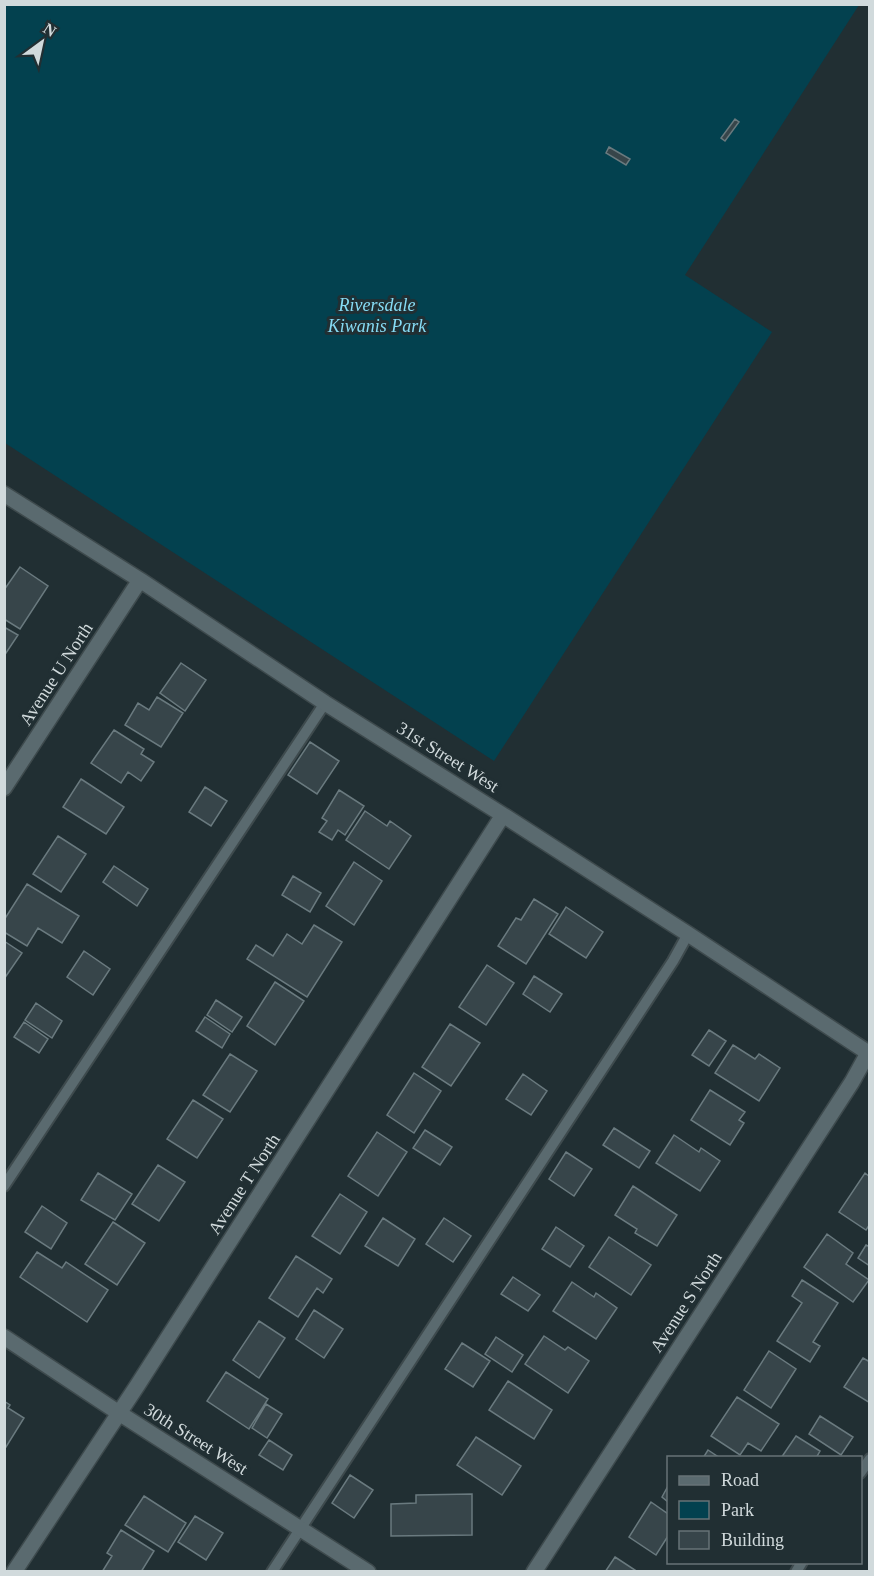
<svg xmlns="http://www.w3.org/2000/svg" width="874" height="1576" font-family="Georgia,serif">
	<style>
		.green { fill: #03414f }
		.building { fill: #37454a; stroke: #6a7a7f; stroke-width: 1.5 }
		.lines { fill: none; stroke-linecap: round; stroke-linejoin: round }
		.service-casing { stroke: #3e4a4d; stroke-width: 14 }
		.minor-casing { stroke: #3e4a4d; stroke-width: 18 }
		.service { stroke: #5a6a6f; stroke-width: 10 }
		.minor { stroke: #5a6a6f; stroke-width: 15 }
		.labels { text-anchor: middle; stroke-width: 6; stroke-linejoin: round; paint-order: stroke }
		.park-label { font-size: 18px; font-style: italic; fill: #86dbf4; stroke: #212f33 }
		.street-label { font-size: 18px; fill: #d1dadc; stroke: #212f33 }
	</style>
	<rect width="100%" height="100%" fill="#212f33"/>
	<path class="green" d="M4,5H859L685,275L772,332L494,761L5,443Z"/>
	<path class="building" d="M735,119L739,122L725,141L721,138Z
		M609,147L630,159L626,165L606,153Z
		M20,567L48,586L20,629L4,619V590Z
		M4,627L18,635L4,656Z
		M181,663L206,680L185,711L160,693Z
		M157,697L183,713L161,747L125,725L138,703L149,710Z
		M114,730L144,749L141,754L154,762L141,781L128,772L121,783L91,763Z
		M310,742L339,761L317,794L288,775Z
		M81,779L124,807L106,834L63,807Z
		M205,787L227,801L211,826L189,812Z
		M339,790L364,806L345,835L338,830L332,840L319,832L327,821L322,818Z
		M365,811L387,826L390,821L411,836L389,869L346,840Z
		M58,836L86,854L61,892L33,874Z
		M354,862L382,881L354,925L326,906Z
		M114,866L148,889L137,906L103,882Z
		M293,876L321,893L310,912L282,895Z
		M27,884L79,916L62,943L38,928L27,946L4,932V920Z
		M534,899L558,914L526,964L498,946L516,918L521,920Z
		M566,907L603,932L586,958L549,934Z
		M314,925L342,942L307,997L247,959L256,945L273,956L287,934L302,944Z
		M4,941L22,953L4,979Z
		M84,951L110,969L93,995L67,977Z
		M487,965L514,983L486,1025L459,1007Z
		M534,976L562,994L550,1012L523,994Z
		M275,982L304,1001L275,1045L247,1026Z
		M216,1000L242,1017L232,1032L207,1015Z
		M36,1003L62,1021L52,1038L25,1020Z
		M205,1017L230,1034L222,1048L196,1031Z
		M24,1022L48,1039L39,1053L14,1037Z
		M450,1024L480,1043L451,1086L422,1067Z
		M709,1030L726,1041L709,1066L692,1055Z
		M733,1045L755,1059L759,1054L780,1068L759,1101L715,1073Z
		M230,1054L257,1071L230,1112L203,1095Z
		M414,1073L441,1091L414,1133L387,1115Z
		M523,1074L547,1091L531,1115L506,1099Z
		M710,1090L745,1112L739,1120L744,1123L730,1145L691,1120Z
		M193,1100L223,1119L197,1158L167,1139Z
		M614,1128L650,1151L639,1168L603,1145Z
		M425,1130L452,1147L440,1165L413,1148Z
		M377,1132L407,1152L378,1196L348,1176Z
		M674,1135L699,1152L701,1148L720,1161L700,1191L656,1163Z
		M566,1152L592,1169L574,1196L549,1179Z
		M158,1165L185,1182L159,1221L132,1204Z
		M98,1173L132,1194L115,1220L81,1200Z
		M865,1173L870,1177V1224L866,1230L839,1212Z
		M633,1186L677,1215L657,1246L635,1233L637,1229L615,1215Z
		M340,1194L367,1212L340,1254L312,1236Z
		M42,1206L67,1223L51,1249L25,1232Z
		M383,1218L415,1239L398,1266L365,1246Z
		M444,1218L471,1236L453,1262L426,1244Z
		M113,1222L145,1243L117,1285L85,1264Z
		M556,1227L584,1246L570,1267L542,1249Z
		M827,1234L853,1253L846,1264L869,1280L853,1302L804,1267Z
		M609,1237L651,1265L631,1295L589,1267Z
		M866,1245L870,1247V1266L858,1258Z
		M37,1252L62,1268L66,1262L108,1290L87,1322L20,1277Z
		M296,1256L332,1279L323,1293L317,1288L298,1317L269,1298Z
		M513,1277L540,1295L528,1311L501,1294Z
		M802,1280L838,1303L813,1342L820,1346L810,1362L777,1341L802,1303L792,1296Z
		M572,1282L594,1297L596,1293L617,1308L596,1339L553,1311Z
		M314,1310L343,1329L324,1358L296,1339Z
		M259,1321L285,1338L259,1378L233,1360Z
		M544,1336L565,1350L568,1347L589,1361L568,1393L525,1364Z
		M496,1337L523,1355L512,1372L485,1354Z
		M462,1343L490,1361L473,1387L445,1369Z
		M769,1351L796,1369L771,1408L744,1390Z
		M863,1358L870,1362V1403L844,1387Z
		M226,1372L268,1399L249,1429L207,1401Z
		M508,1381L552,1410L534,1439L489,1410Z
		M737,1397L779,1424L761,1451L748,1443L740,1455L711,1436Z
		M4,1401L10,1405L8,1408L24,1418L6,1447L4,1446Z
		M266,1404L282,1414L267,1438L252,1428Z
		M820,1416L853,1437L841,1455L809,1434Z
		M796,1436L820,1451L816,1458H781Z
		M476,1437L521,1466L502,1495L457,1465Z
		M269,1440L292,1455L283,1470L259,1455Z
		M708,1450L720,1458H703Z
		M350,1475L373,1490L354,1518L332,1503Z
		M668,1486V1502L662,1497Z
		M472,1494V1535L391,1536V1504L416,1503V1495Z
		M144,1496L186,1523L168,1552L125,1525Z
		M651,1502L668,1514V1536L656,1555L629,1537Z
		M195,1516L223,1533L206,1560L178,1542Z
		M121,1530L154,1551L141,1572H102L112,1556L107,1553Z
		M615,1557L638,1572H605Z"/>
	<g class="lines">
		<g class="service-casing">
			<path id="service" d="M4,1186L325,703
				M860,1473L870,1459
				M272,1572L673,961L688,934
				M796,1572L802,1562"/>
		</g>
		<g class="minor-casing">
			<path id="minor" d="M4,494L140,580L325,703L503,815L688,934L870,1054
				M4,788L140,580
				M4,1337L119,1413L368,1572
				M14,1572L137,1386L503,815
				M534,1572L852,1082L868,1053"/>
		</g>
		<use href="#service" class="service"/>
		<use href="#minor" class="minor"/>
	</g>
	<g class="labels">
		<g class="park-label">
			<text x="377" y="311">Riversdale<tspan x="377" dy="21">Kiwanis Park</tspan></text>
		</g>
		<g class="street-label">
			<text transform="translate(56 674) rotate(-57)" y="6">Avenue U North</text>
			<text transform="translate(448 757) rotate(32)" y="6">31st Street West</text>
			<text transform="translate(244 1184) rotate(-57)" y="6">Avenue T North</text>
			<text transform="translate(686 1302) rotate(-57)" y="6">Avenue S North</text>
			<text transform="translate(196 1439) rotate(32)" y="6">30th Street West</text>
		</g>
	</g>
	<rect width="874" height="1576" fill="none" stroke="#d1dadc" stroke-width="12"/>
	<rect x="667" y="1456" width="195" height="108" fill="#212f33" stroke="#677377" stroke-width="1.5"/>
	<rect x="679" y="1476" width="30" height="9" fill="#5a6a6f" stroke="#677377" stroke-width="1.5"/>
	<text x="721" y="1486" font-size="18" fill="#d1dadc">Road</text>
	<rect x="679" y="1501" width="30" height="18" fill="#03414f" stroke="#677377" stroke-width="1.5"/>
	<text x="721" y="1516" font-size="18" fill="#d1dadc">Park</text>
	<rect x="679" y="1531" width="30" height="18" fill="#37454a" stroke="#677377" stroke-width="1.5"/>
	<text x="721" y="1546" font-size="18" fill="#d1dadc">Building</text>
	<g transform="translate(42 42) rotate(33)" stroke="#212f33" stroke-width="4.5" paint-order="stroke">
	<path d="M0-4.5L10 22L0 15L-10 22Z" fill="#d1dadc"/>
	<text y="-9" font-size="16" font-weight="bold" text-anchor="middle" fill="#d1dadc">N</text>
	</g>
</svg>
